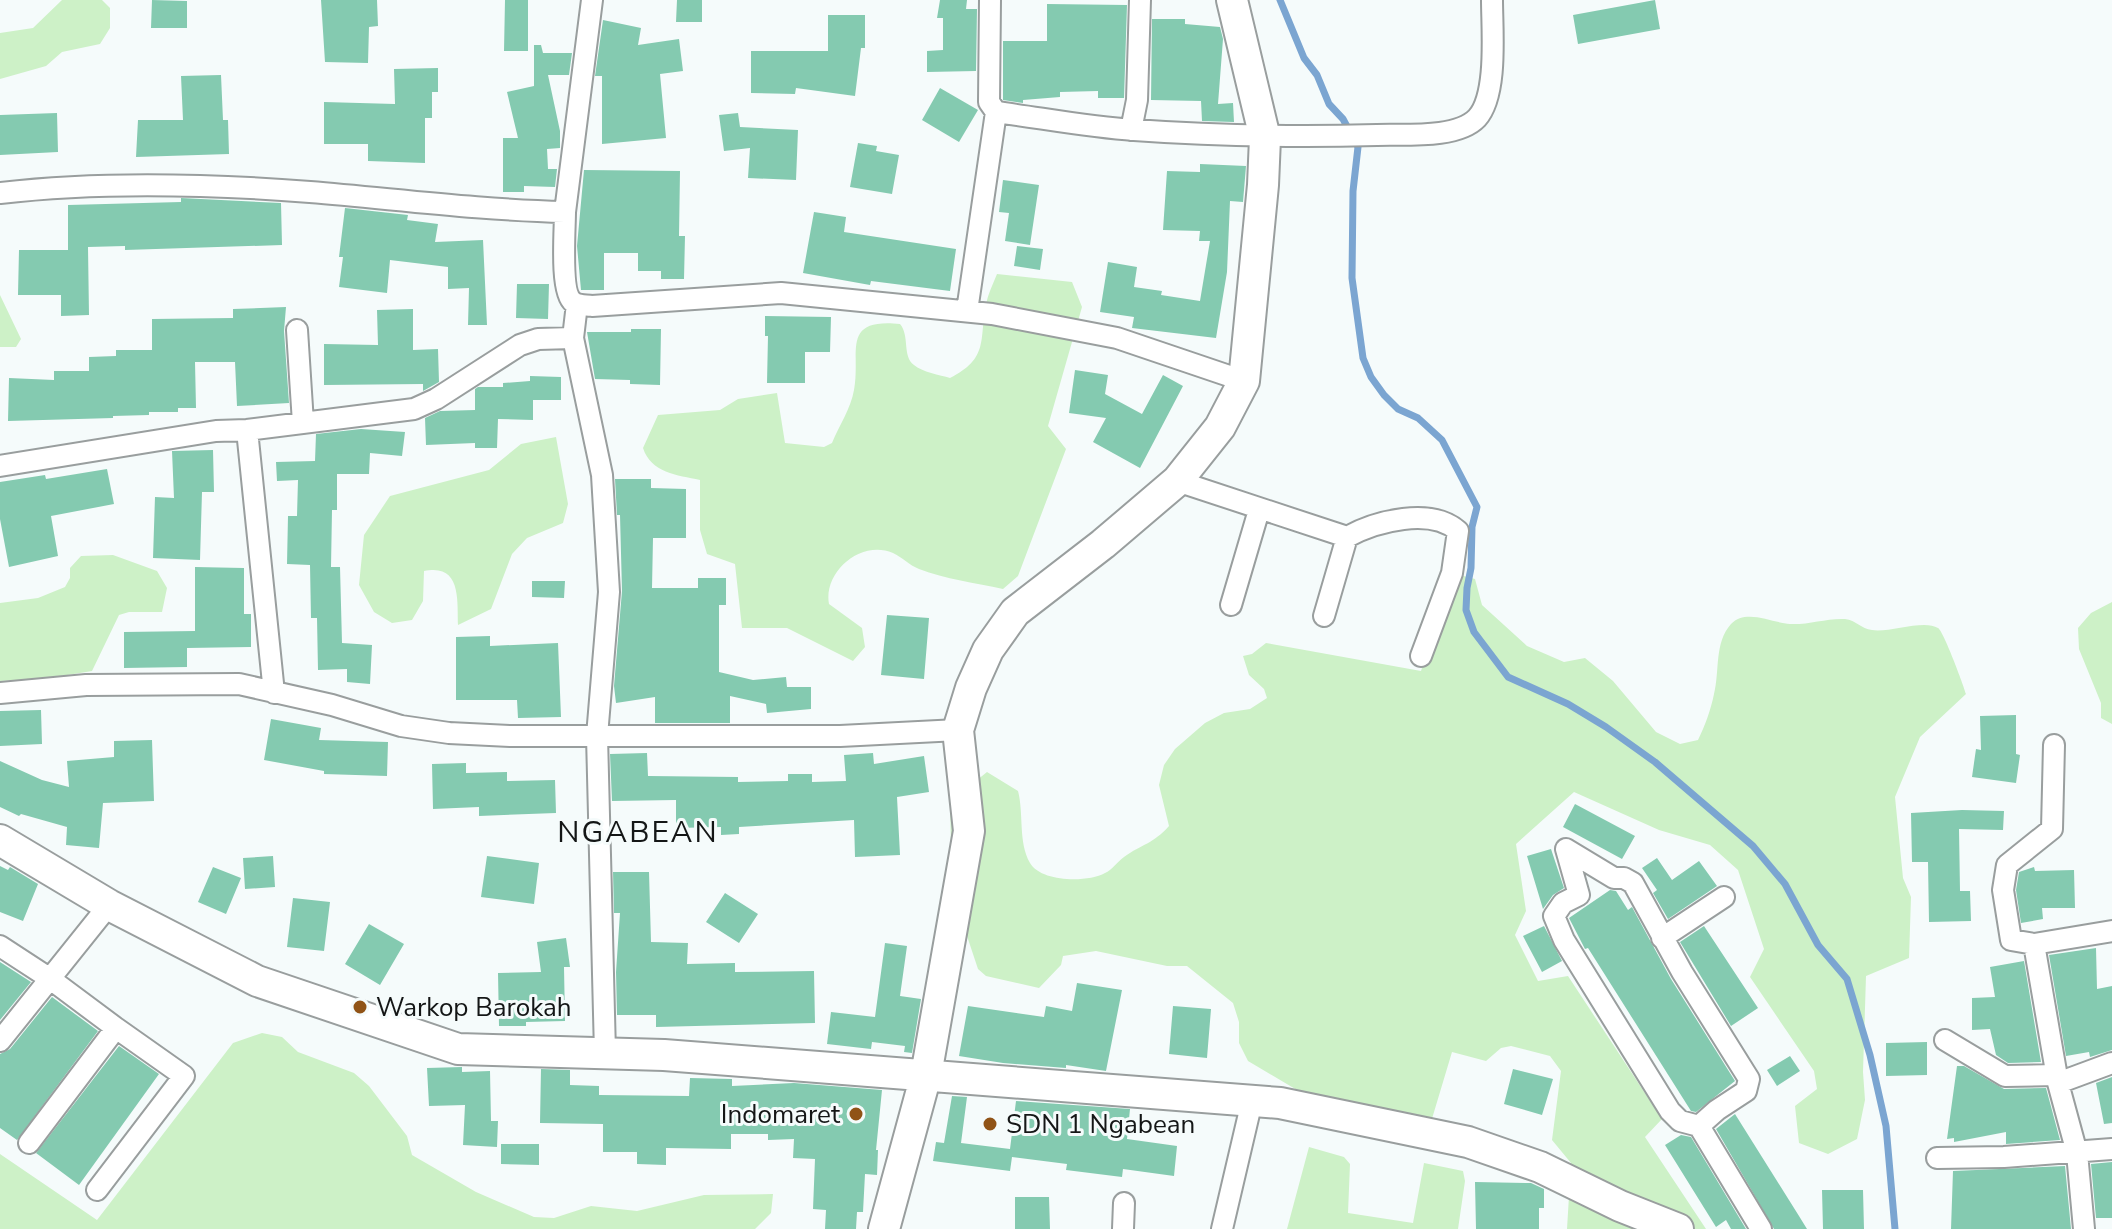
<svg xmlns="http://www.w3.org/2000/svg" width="2112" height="1229" font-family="'Nunito Sans',sans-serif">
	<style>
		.green { fill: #cdf1c7 }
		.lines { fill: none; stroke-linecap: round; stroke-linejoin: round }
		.stream { stroke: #7ba5d1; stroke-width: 7 }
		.building { fill: #84cab0 }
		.street-casing { stroke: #999e9e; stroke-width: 24 }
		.secondary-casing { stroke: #999e9e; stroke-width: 34 }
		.street { stroke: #fff; stroke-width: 20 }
		.secondary { stroke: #fff; stroke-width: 30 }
		.poi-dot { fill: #905316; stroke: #f5fbfb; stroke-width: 3 }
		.labels { text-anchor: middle; stroke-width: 6; stroke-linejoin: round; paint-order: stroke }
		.poi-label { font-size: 26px; fill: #141616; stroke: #f5fbfb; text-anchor: start }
		.quarter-label { font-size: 30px; letter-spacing: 2px; fill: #141616; stroke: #f5fbfb }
	</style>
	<rect width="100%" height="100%" fill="#f5fbfb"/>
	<path class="green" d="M62,0H102L110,8V28L100,44L62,52L46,66L0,79V33L33,28Z
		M997,274L1072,282L1082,307L1048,426L1066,449L1018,576L1003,589C976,583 945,579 919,569C909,565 902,557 893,553C861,539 823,572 829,604L862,628L865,647L853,661L787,628H742L735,564L707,554L700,530V480C677,475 651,473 643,448L658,415L720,410L738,399L777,393L785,443L824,447L832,443C839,426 851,408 854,390C861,352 840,318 900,324C910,336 902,356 914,365C922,372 940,375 950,378C989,358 979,341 986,304C988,294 993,284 997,274Z
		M0,295L21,339L16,347H0Z
		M556,437L568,504L563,523L527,538L512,554L491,609L458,625C457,601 462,563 424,571L423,601L412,620L392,623L374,612L359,585L364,535L390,496L489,470L521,444Z
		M113,555L157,571L167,588L162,612H129L119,615L92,671L43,679L0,681V603L38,598L65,587L70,578V568L81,556Z
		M1452,573L1475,579L1482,605L1527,646L1564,662L1585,658L1613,681L1656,732L1680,744L1698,740C1705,726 1711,709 1714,694C1720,671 1714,643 1731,624C1746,608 1773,623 1790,624C1808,625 1827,618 1845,619C1856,620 1861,629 1872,630C1889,633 1924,619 1938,628C1943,630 1964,686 1966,694L1920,737L1895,797L1903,878L1911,897L1909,958L1866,976L1863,1072L1865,1100L1857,1139L1828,1154L1799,1143L1795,1106L1817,1089L1814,1071L1750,977L1764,949L1738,870L1710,845L1659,830L1574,792L1516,844L1526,911L1515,935L1538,981L1568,976L1662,1119L1645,1137L1706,1229H1567L1571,1163L1552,1140L1561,1071L1550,1056L1511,1046L1501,1048L1486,1061L1452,1052L1431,1122L1319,1103L1248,1061L1239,1043V1022L1233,1003L1187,966H1167L1096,951L1063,956L1061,965L1039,988L986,976L978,969L952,891L950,802L987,772L1018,791C1024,814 1018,842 1030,863C1041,882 1087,883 1105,873C1112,870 1117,862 1124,857C1142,844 1153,844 1169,826L1159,785L1164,765L1175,749L1205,723L1224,713L1250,709L1267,698L1264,689L1249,675L1243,656L1252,654L1266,643L1421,671Z
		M2112,602V724L2101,718V703L2079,649L2078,628L2091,613Z
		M262,1033L282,1037L298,1052L354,1073L369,1086L407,1136L412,1155L476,1192L534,1217L554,1218L591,1206L637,1211L704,1195L773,1194L771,1213L755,1229H0V1154L97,1220L233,1043Z
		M1309,1147L1344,1157L1350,1164L1348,1213L1413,1223L1424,1163L1463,1171L1465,1181L1458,1229H1287Z"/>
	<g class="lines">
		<path class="stream" d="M1280,0L1304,58L1317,75L1329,104L1343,119L1358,147L1353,191L1352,278L1363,358L1371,377L1384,395L1398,409L1418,418L1442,440L1477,507L1472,527L1471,568L1467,588L1466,610L1474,632L1508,677L1568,704L1606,727L1655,762L1753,846L1785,884L1818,945L1847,979L1870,1055L1886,1126L1895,1229"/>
	</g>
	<path class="building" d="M152,0L187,1V28H151Z
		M321,0H377L378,26L369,27L368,63L325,62Z
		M505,0H528V51H504Z
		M677,0H702V22H676Z
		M940,0H967L966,9H977L976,71L927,72V51L943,50V18H937Z
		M1655,0L1660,29L1578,44L1573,15Z
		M1047,4L1127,5L1124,98H1098V91L1060,92V97L1023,100V103L1003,100V41H1047Z
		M828,15H865V48H861L855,96L796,88L795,94L751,93V51H828Z
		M1152,19H1185V24L1220,27L1223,39L1218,104L1233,103L1234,122L1202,121L1201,101L1151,100Z
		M603,20L641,28L638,45L679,39L683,71L660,74L666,138L602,144V76H595Z
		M534,45H541L543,53H572L569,75H548L560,131V148L547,149L548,169H557L555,187L524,186V192H503V138H518L507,92L534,86Z
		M438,68V92H432V118H425V163L368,161V144H324V102L395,104L394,69Z
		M221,75L223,120H228L229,154L136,157L138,120H183L181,76Z
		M940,88L978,110L959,142L922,120Z
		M57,113L58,152L0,155V115Z
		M738,113L740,127L798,130L796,180L748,178L750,148L724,151L719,115Z
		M858,143L877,146L876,151L899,155L892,194L850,187Z
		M1200,164L1246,166L1243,202L1230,201L1227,272L1216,338L1132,328L1134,317L1100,312L1108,262L1137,267L1134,287L1162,291L1161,295L1200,301L1210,241H1199L1200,231L1163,230L1167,171L1200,172Z
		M584,170L680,171L679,236H685L684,279H661V271H638V253H604V290H581L577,246Z
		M1003,180L1039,185L1030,245L1005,241L1009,213L999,212Z
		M181,198L281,203L282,245L125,250V246L88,247L89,315L61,316V295H18L19,250H68V205L181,202Z
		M345,208L408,215L407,220L438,224L435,242L483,240L487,325H468L469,288L448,289V267L390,260L387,293L339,287L343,257H339Z
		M814,212L846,217L844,232L956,249L950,291L871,281L870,285L803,273Z
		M1017,246L1043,249L1040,270L1014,266Z
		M517,284H549L548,319L516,318Z
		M286,307L284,331L289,403L237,406L235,362H195L196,408H178V412H149V415L113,416V418L8,421L9,378L54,380V371H89V357L116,356V350H152V319L233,318V309Z
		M413,309V350L438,349L439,382L423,391V384L324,385V344L378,345L377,310Z
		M765,316L831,317L830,352H805V383H767L768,336H765Z
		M631,329H661L660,385L630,384V380L595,379L587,332H631Z
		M1075,370L1108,375L1105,394L1142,414L1163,375L1183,386L1140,468L1093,442L1106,418L1069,413Z
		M530,376L561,377V400H533V420L498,419L497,448H475V443L426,445L425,418L440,411L475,410V389L478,387H503V383L530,381Z
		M361,429L405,432L402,456L370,453L369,474H337V510H332L331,567H340L342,643L372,645L370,684L347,682V669L318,670L317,618H311L310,565L287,564L288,516H297L298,480L277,481L276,462L315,461L316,434Z
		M213,450L214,492H202L200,560L153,558L155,497L174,498L172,451Z
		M107,469L114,504L51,516L58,556L9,567L0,519V482L45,475L46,479Z
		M615,479H651V488L686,489V538H653L652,588H698V578H726V605H719V672L753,680L786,677L787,687H811V709L767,713L766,704L730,696V723H655V697L616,703L614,686L622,591L620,515H617Z
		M195,567L244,568V614H251V647L187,648V667L124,668V632L195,631Z
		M532,581H565L564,598L532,597Z
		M887,615L929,618L924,679L881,675Z
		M490,636V646L558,643L561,717L518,718L517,700H456V637Z
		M41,710L42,744L0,746V711Z
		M2016,715V754L2020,755L2016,783L1972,777L1976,749L1981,750L1980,716Z
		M271,719L321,728L319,740L388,742L387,776L324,774V771L264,760Z
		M152,740L154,801L103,803L99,848L66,845L67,827L21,814L19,816L0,807V761L42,780L69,787L67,761L114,757V741Z
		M647,753L648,776L738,777V782L788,781V774H812V782L846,781L844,755L873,753L874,764L924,756L929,792L897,797L900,855L855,857L854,820L739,827V834L721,835V827L676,828V800L612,801L610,754Z
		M466,763V773L507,772V781L555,780L556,813L479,816V807L433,809L432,764Z
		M1575,804L1635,836L1622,859L1563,827Z
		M1962,810L2004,811L2003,830L1959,829L1960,891H1970L1971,921L1929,922L1928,862H1912L1911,813Z
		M1551,849L1564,888L1553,895L1543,909L1527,856Z
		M273,856L275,887L245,889L243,858Z
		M487,856L539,863L534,904L481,897Z
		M1657,858L1672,880L1699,861L1717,886L1668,919L1653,893L1657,890L1642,868Z
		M0,866L8,870L10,867L38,884L23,921L0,912Z
		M213,867L241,878L226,914L198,902Z
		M2034,867L2035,871L2074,870L2075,908H2042L2043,919L2021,923L2016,890L2019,872Z
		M613,872H649L651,942L688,943L687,964L735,963V972L814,971L815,1023L656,1027V1015H617L616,972L620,913H614Z
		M1610,890L1616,891L1628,910L1632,907L1671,979L1735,1081L1696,1112L1691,1111L1588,948L1585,949L1569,918Z
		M725,893L758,914L739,943L706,922Z
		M293,898L330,902L324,951L287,947Z
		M369,924L404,944L380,985L345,964Z
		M1544,926L1562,961L1542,972L1523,936Z
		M1704,926L1758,1008L1731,1026L1680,942Z
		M566,938L570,967H564L565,1021L526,1022V1026H499L498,973L541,972L537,942Z
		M885,943L907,946L900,996L921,999L912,1053L904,1052L905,1046L872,1042L871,1049L827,1044L831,1012L875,1017Z
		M2096,948L2097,989L2112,986V1050L2090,1057L2089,1052L2066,1056L2049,955Z
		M2024,961L2041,1062L2008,1063L1996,1055L1990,1029L1972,1030V998L1995,997L1990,967Z
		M0,962L31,982L0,1020Z
		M1077,983L1122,990L1106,1071L1066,1065V1068L1003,1063L959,1056L968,1006L1044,1017L1046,1006L1072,1011Z
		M52,997L98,1031L17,1140L0,1128V1054L10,1049Z
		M1173,1006L1211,1009L1207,1058L1169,1054Z
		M1927,1042V1075L1886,1076V1043Z
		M119,1046L159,1074L79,1185L36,1153Z
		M1790,1056L1800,1071L1777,1086L1767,1070Z
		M1957,1066H1964L2004,1089L2046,1088L2060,1140L2006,1144V1132L1954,1142V1138L1947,1139Z
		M462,1067V1072L490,1071L491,1121H498L497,1147L463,1145L465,1105L429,1106L427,1068Z
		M541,1069L570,1070V1085L599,1086V1095L689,1096L690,1078L732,1079V1086L794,1083L882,1090L876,1150H878L877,1175L865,1174L863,1212H857L856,1229H825L826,1210L813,1209L815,1159L793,1158L794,1139L768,1140V1134H731V1149L666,1148V1165L637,1164V1152H603V1124L540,1123Z
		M1513,1069L1553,1079L1542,1115L1504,1104Z
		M2112,1077V1123L2104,1124L2096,1083Z
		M952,1096L967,1097L961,1143L1010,1149L1016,1101L1130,1109L1127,1139L1177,1146L1174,1176L1123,1169L1122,1177L1066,1170L1067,1164L1012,1157L1010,1171L933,1161L936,1142L944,1143Z
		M1735,1114L1799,1216L1807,1229H1774L1716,1129Z
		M1681,1135L1691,1137L1746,1229H1731L1726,1220L1716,1227L1665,1145Z
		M501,1144H539V1165L501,1164Z
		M2112,1162V1218H2096L2091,1164Z
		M2065,1166L2071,1229H1951L1953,1171Z
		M1475,1182L1531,1183L1544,1189V1208H1539V1229H1476Z
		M1822,1190H1863L1864,1229H1823Z
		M1015,1197H1049L1050,1229H1015Z"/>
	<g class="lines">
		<g class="street-casing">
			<path id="street" d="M990,0L989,102L996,112C1042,118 1088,127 1134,130C1216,136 1296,137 1377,135C1404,134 1457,139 1477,118C1498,95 1492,30 1492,0
				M1131,130L1137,100L1140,0
				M0,193C102,181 208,184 310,192C395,199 480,210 565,212C565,230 560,292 573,302C578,306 586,305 592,306L781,293L992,314L1117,338L1244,381
				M565,212L592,0
				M577,304L573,338L602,475L609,592L597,736L605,1053
				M967,311L996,112
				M297,330L303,423
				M247,430L274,693
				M0,466L216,431L247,430L414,409L436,399L520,345L538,339L573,338
				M1177,481L1347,537C1376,521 1431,507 1458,531L1452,573L1421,656
				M1231,605L1259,510
				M1324,616L1347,537
				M0,693L86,685L239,684L332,705L401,726L449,733L510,736H840L958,730
				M2054,745L2052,829L2007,865L2003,890L2011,940L2034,944L2058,1083L2077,1153L2084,1229
				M1662,938L1724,897
				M2034,944L2112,931
				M0,946L49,978L116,1028L29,1143
				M1945,1040L2005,1076L2057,1075
				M0,1041L109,905
				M2058,1083L2112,1063
				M1699,1126L1717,1110L1746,1091L1749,1079L1682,972L1633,883L1624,878H1614L1566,849L1579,895L1563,903L1554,916L1564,940L1670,1111L1680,1121L1699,1126L1761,1229
				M1937,1158L2004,1157L2112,1149
				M97,1190L184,1076L116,1028
				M1123,1229L1124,1203
				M1222,1229L1252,1101"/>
		</g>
		<g class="secondary-casing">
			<path id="secondary" d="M0,840L109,905L257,981L458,1049L664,1055L1280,1103L1468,1142L1540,1167L1620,1206L1678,1229
				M884,1229L926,1075L969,831L958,730L971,688L988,650L1015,612L1103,544L1177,481L1220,427L1244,381L1263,185L1265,138L1232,0"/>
		</g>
		<use href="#street" class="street"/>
		<use href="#secondary" class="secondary"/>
	</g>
	<g class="poi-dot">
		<circle cx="360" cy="1007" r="8"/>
		<circle cx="856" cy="1114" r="8"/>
		<circle cx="990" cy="1124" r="8"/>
	</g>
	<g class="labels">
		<g class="poi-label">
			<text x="376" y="1016">Warkop Barokah</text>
			<text x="840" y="1123" text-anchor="end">Indomaret</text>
			<text x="1006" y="1133">SDN 1 Ngabean</text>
		</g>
		<g class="quarter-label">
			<text x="638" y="842">NGABEAN</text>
		</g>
	</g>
</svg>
